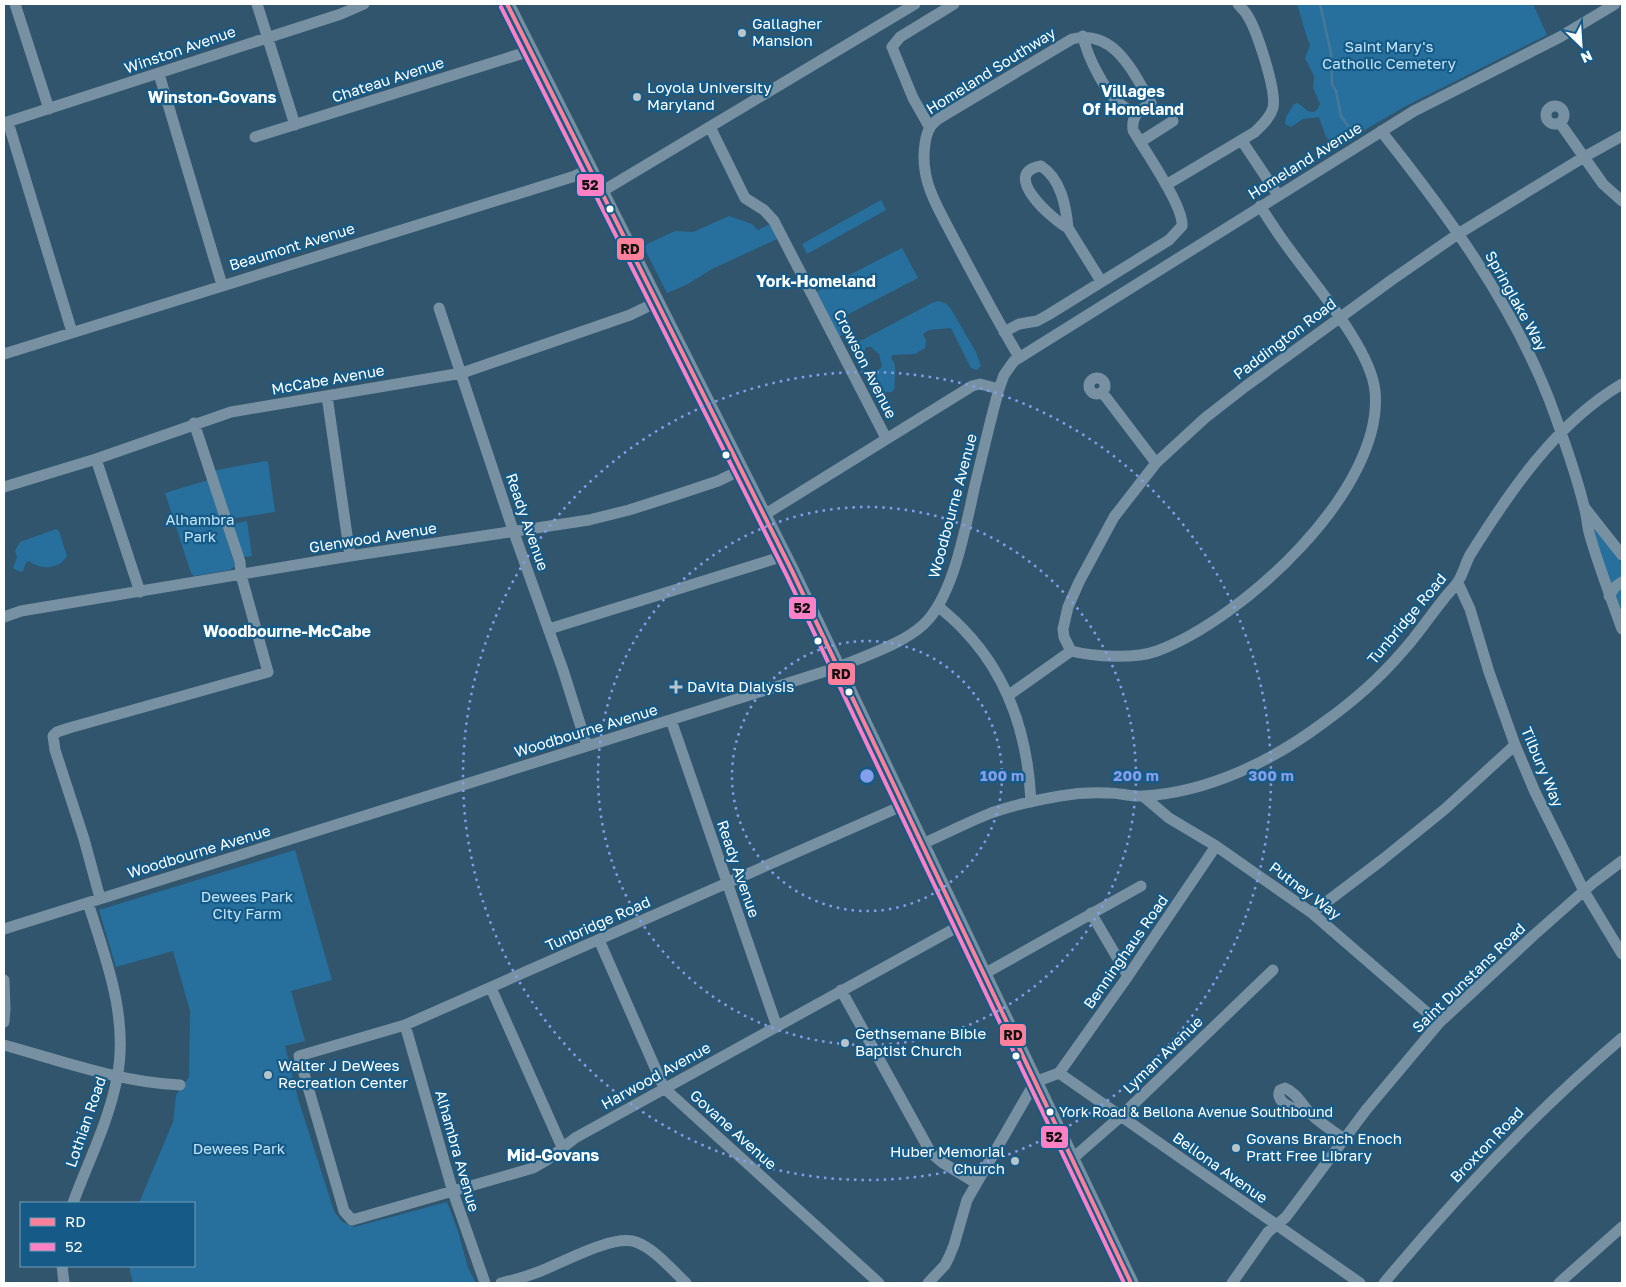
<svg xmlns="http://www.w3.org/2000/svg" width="1626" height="1287" font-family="'Golos Text',sans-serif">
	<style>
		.green { fill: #27709d }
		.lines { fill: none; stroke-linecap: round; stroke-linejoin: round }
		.stream { stroke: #477898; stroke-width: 2.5 }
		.minor { stroke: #7791a3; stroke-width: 11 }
		.major { stroke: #7690a0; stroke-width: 15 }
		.bus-1-casing { stroke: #165b87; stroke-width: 8 }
		.bus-2-casing { stroke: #165b87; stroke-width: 8 }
		.bus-1 { stroke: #ff809b; stroke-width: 4 }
		.bus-2 { stroke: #ff80c5; stroke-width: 4 }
		.ring { fill: none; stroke: #839eea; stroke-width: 2.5; stroke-dasharray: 2.5 5 }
		.poi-dot { fill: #b7c4cc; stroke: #165b87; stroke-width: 2 }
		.bus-dot { fill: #fff; stroke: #165b87; stroke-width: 2 }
		.labels { text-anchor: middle; stroke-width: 4.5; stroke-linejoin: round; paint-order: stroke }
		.bus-label { font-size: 14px; fill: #fff; stroke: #165b87; text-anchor: start }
		.poi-label { font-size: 15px; fill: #fff; stroke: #165b87; text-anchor: start }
		.park-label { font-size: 15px; fill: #c3e5fa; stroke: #165b87 }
		.street-label { font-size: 15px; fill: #fff; stroke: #165b87 }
		.neighbourhood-label { font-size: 16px; font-weight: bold; fill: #fff; stroke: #165b87 }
		.centre { fill: #839eea; stroke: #165b87; stroke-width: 2.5 }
		.ring-label { font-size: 15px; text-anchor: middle; font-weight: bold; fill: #839eea; stroke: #165b87; stroke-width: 4.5; stroke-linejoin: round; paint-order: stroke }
		.line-badge { stroke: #165b87; stroke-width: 2 }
		.pale-badge-label { font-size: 14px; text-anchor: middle; font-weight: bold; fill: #111 }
	</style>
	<rect width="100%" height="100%" fill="#30556d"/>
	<path class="green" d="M1297,4H1533L1547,35L1404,107L1358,134L1342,146L1335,145L1326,137L1319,117L1303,119L1291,127L1285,124L1286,117L1294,104L1298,103L1308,111L1313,112L1317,110L1320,104L1313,88L1314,76L1305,58L1310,45C1304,31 1302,18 1297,4Z
		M881,200L886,210L807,254L802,244Z
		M729,216L752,224L758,230L770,224L777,239L712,269L688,284L667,293L643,246L675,231L693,232Z
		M902,248L918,278L841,318L844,329L842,335L839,337L816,292Z
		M938,301L947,304L951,309L976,352L981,366L977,370L971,368L951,328L929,330L923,334L926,341L925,348L915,354L893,355L891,358C899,367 893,377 895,387L892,392L873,393L866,379L882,367L879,354L871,347H866L863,355L855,358L849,347L932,303Z
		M266,461L268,462L275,512L230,519L215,472L217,470Z
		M208,480L235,566L230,570L194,576L191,573L165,493Z
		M247,521L252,556L243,557L233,524Z
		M1594,525L1622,564V619L1593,532Z
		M56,529L59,531L67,556C59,570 40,570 29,561L26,563L23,571L20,572L13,568L17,557L15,551L20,542Z
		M295,850L332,980L291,991L305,1041L285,1046L299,1102L334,1211L342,1222L354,1227L447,1202L458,1231L468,1268L476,1283H133L129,1266H194V1203H139L173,1122L176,1095L189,1077L190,1011L173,951L116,967L99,910Z"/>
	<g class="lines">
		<path class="stream" d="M1320,4L1331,53L1332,84L1336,91L1341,116L1348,126"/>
		<path class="minor" d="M15,4L49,109
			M257,4L295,125
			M1083,36C1087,56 1107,98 1126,108C1130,110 1134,111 1137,112
			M159,74L222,285
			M1546 115a9 9 0 1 1 18 0a9 9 0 1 1-18 0Z
			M8,122L72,332
			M4,123L341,14L364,4
			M1560,123L1603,184L1622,201
			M710,127L745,198L764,210L774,221L886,438
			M930,128L913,98L892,47L900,37L954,4
			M1381,131C1447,214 1510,300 1549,399C1562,434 1575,470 1584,506C1587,516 1587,526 1590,536C1599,567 1611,598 1622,629
			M255,137L530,51
			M1242,141L1278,195
			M1140,142L1173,121
			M1041,166C1061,179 1066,206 1068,228C1053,220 999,173 1041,166Z
			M1166,185L1255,132C1262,125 1270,118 1273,108C1277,91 1256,26 1245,12C1243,9 1240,7 1238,4
			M601,192L915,4
			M1068,228L1101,281
			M439,308L513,530L563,670L587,746
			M1004,332L1019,324L1037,321L1048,315L1169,240L1182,226C1184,206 1144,150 1133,130C1131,115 1140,110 1151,103C1133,72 1115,29 1072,39L943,116C938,119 932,123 929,129C924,140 923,158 925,170C927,190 942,216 951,233C973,275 995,316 1019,357
			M4,354L575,176L589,169
			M1089 386a8 8 0 1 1 16 0a8 8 0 1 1-16 0Z
			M1102,392L1156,463
			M327,396L350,556
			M96,459L140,592
			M4,487L96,459L231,412L462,373L630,315L657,302
			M1585,508L1622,555
			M764,515L972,386L980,384L999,389
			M1458,583L1470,609L1489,672L1515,745L1535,792L1584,891L1622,954
			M1609,596L1615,587L1622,582
			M938,606C947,614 956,621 964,630C1010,678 1028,737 1031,802
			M4,617L21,611L350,556L589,520L629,510L673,496L718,481L741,470
			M549,629L784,556
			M1071,651L1064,637L1063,629L1068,607L1079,582L1114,517L1156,463L1205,418L1246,386L1393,279L1458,234L1584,157L1622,136
			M1071,651C1094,657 1135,659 1157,651C1242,620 1385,489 1375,391C1371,349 1315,285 1290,250C1279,236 1270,221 1260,206
			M1009,695L1071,651
			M671,720L777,1027
			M1143,796L1169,818L1216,846L1312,913L1439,1023
			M904,805L405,1025L299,1056L344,1211L352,1220L533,1168L547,1160L575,1138L961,925
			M922,844C945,834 968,822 991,813C1013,805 1037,800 1060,796C1076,793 1092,792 1109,793C1120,793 1132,797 1144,796C1209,792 1272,761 1323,723C1351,703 1379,679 1402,652C1417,636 1429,617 1443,600C1447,594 1453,589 1457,583C1463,575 1465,564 1470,555C1510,491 1556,423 1622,384
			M100,898L84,839L55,750L53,736L57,732L69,728L268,672L241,575L240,562L194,423
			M1091,913L1128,976
			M1312,913L1382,860L1445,809L1515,745
			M4,929L839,667C865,656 902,644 923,625C954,597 966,524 975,485C983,453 990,421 999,389L1004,375L1014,361L1414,111L1560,37L1615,4
			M599,940L664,1088L879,1283
			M984,974L1141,886
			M4,980L5,1009L4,1022
			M491,988L562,1147
			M841,990L931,1153L943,1163L976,1183
			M405,1025L453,1192L485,1283
			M4,1045C62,1061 119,1082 180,1085
			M1059,1073L1128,976L1216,846
			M1310,1113C1300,1111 1273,1104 1280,1090L1285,1088C1297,1093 1302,1105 1311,1114C1320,1123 1333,1131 1344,1139
			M1072,1159L1120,1117L1273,970
			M73,1203C88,1162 109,1121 117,1078C129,1018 106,959 88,903
			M62,1266L64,1283
			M501,1283C514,1280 528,1276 541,1271C563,1262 614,1234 636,1242C655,1249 672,1270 686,1283
			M928,1283L945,1265L949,1257L954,1245L967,1200L1035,1082L1059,1073L1360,1283
			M1232,1283L1268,1232L1286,1217L1366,1110L1439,1023L1534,935L1594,882L1622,861
			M1384,1283C1457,1195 1535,1112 1622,1038
			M1559,1283L1622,1227"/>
		<path class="major" d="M507,4L792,571L1131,1283"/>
		<g class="bus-1-casing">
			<path id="bus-1" d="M507,4L792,571L1131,1283"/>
		</g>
		<g class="bus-2-casing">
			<path id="bus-2" d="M501,7L786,574L1124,1283"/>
		</g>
		<use href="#bus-1" class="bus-1"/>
		<use href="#bus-2" class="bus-2"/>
	</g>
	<g class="ring">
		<circle cx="867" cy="776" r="135"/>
		<circle cx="867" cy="776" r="269"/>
		<circle cx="867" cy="776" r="404"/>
	</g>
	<g class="poi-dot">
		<circle cx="742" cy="33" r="5"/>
		<circle cx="637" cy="97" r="5"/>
		<path d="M673.5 679.5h5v5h5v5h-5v5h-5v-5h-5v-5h5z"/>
		<circle cx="845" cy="1043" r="5"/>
		<circle cx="268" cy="1075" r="5"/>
		<circle cx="1236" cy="1148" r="5"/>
		<circle cx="1015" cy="1161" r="5"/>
	</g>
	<g class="bus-dot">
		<circle cx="610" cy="209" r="4.5"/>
		<circle cx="726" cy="455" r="4.5"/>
		<circle cx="818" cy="641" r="4.5"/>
		<circle cx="849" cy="692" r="4.5"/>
		<circle cx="1016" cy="1056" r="4.5"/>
		<circle cx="1050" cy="1112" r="4.5"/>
	</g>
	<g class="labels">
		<g class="bus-label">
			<text x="1059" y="1117">York Road &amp; Bellona Avenue Southbound</text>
		</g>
		<g class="poi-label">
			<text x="752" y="29">Gallagher<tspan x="752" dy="17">Mansion</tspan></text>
			<text x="647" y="93">Loyola University<tspan x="647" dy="17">Maryland</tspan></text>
			<text x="687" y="692">DaVita Dialysis</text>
			<text x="855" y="1039">Gethsemane Bible<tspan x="855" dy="17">Baptist Church</tspan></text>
			<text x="278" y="1071">Walter J DeWees<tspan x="278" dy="17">Recreation Center</tspan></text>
			<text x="1246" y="1144">Govans Branch Enoch<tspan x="1246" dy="17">Pratt Free Library</tspan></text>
			<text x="1005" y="1157" text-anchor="end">Huber Memorial<tspan x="1005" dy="17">Church</tspan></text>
		</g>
		<g class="park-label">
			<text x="1389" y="52">Saint Mary's<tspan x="1389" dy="17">Catholic Cemetery</tspan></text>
			<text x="200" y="525">Alhambra<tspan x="200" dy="17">Park</tspan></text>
			<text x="247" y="902">Dewees Park<tspan x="247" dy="17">City Farm</tspan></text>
			<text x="239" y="1154">Dewees Park</text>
		</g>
		<g class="street-label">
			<text transform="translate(180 50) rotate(-19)" y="5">Winston Avenue</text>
			<text transform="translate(991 71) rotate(-32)" y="5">Homeland Southway</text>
			<text transform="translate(388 80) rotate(-18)" y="5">Chateau Avenue</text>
			<text transform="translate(1305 161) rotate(-32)" y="5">Homeland Avenue</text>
			<text transform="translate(292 247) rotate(-17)" y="5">Beaumont Avenue</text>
			<text transform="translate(1516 301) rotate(61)" y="5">Springlake Way</text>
			<text transform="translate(1285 339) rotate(-37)" y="5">Paddington Road</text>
			<text transform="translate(865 364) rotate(63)" y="5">Crowson Avenue</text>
			<text transform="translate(328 380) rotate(-10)" y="5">McCabe Avenue</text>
			<text transform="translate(953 506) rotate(-75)" y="5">Woodbourne Avenue</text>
			<text transform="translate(527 522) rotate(71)" y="5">Ready Avenue</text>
			<text transform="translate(373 538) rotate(-9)" y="5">Glenwood Avenue</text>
			<text transform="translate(1407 619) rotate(-50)" y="5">Tunbridge Road</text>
			<text transform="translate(586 731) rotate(-17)" y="5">Woodbourne Avenue</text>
			<text transform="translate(1542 767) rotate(67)" y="5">Tilbury Way</text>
			<text transform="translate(199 852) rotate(-17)" y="5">Woodbourne Avenue</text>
			<text transform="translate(738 869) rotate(71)" y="5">Ready Avenue</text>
			<text transform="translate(1305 891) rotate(37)" y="5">Putney Way</text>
			<text transform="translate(598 924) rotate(-24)" y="5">Tunbridge Road</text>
			<text transform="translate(1126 952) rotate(-55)" y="5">Benninghaus Road</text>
			<text transform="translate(1469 978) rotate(-44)" y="5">Saint Dunstans Road</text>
			<text transform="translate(1163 1055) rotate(-44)" y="5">Lyman Avenue</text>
			<text transform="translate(656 1076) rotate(-29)" y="5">Harwood Avenue</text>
			<text transform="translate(86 1122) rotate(-71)" y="5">Lothian Road</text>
			<text transform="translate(733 1130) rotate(42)" y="5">Govane Avenue</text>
			<text transform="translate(1487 1145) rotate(-46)" y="5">Broxton Road</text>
			<text transform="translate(457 1151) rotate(74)" y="5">Alhambra Avenue</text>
			<text transform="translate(1220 1168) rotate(35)" y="5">Bellona Avenue</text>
		</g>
		<g class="neighbourhood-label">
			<text x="1133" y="97">Villages<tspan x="1133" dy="18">Of Homeland</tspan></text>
			<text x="212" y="103">Winston-Govans</text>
			<text x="816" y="287">York-Homeland</text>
			<text x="287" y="637">Woodbourne-McCabe</text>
			<text x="553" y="1161">Mid-Govans</text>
		</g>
	</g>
	<circle cx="867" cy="776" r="8" class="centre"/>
	<g class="ring-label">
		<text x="1002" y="781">100 m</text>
		<text x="1136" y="781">200 m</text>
		<text x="1271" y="781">300 m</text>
	</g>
	<g class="line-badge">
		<rect x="576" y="173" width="29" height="24" rx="5" fill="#ff80c5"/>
		<rect x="616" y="237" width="29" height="24" rx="5" fill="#ff809b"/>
		<rect x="788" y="596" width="29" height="24" rx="5" fill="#ff80c5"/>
		<rect x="827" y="662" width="29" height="24" rx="5" fill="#ff809b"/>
		<rect x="999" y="1023" width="28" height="24" rx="5" fill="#ff809b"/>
		<rect x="1040" y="1125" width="29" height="24" rx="5" fill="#ff80c5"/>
	</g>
	<g class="pale-badge-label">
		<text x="590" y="190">52</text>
		<text x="630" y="254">RD</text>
		<text x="802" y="613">52</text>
		<text x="841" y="679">RD</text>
		<text x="1013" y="1040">RD</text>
		<text x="1054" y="1142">52</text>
	</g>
	<rect width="1626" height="1287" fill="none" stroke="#ffffff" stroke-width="10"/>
	<rect x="20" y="1202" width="175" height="65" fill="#165b87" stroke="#739db7"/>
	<rect x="30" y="1218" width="25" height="8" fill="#ff809b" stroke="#739db7"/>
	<text x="65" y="1227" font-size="15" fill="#ffffff">RD</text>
	<rect x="30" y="1243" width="25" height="8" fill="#ff80c5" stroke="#739db7"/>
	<text x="65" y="1252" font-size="15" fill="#ffffff">52</text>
	<g transform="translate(1581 45) rotate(155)" stroke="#165b87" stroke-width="4" paint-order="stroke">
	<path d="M0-4L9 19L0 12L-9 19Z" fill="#ffffff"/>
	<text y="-8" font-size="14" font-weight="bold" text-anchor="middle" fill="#ffffff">N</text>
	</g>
</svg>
